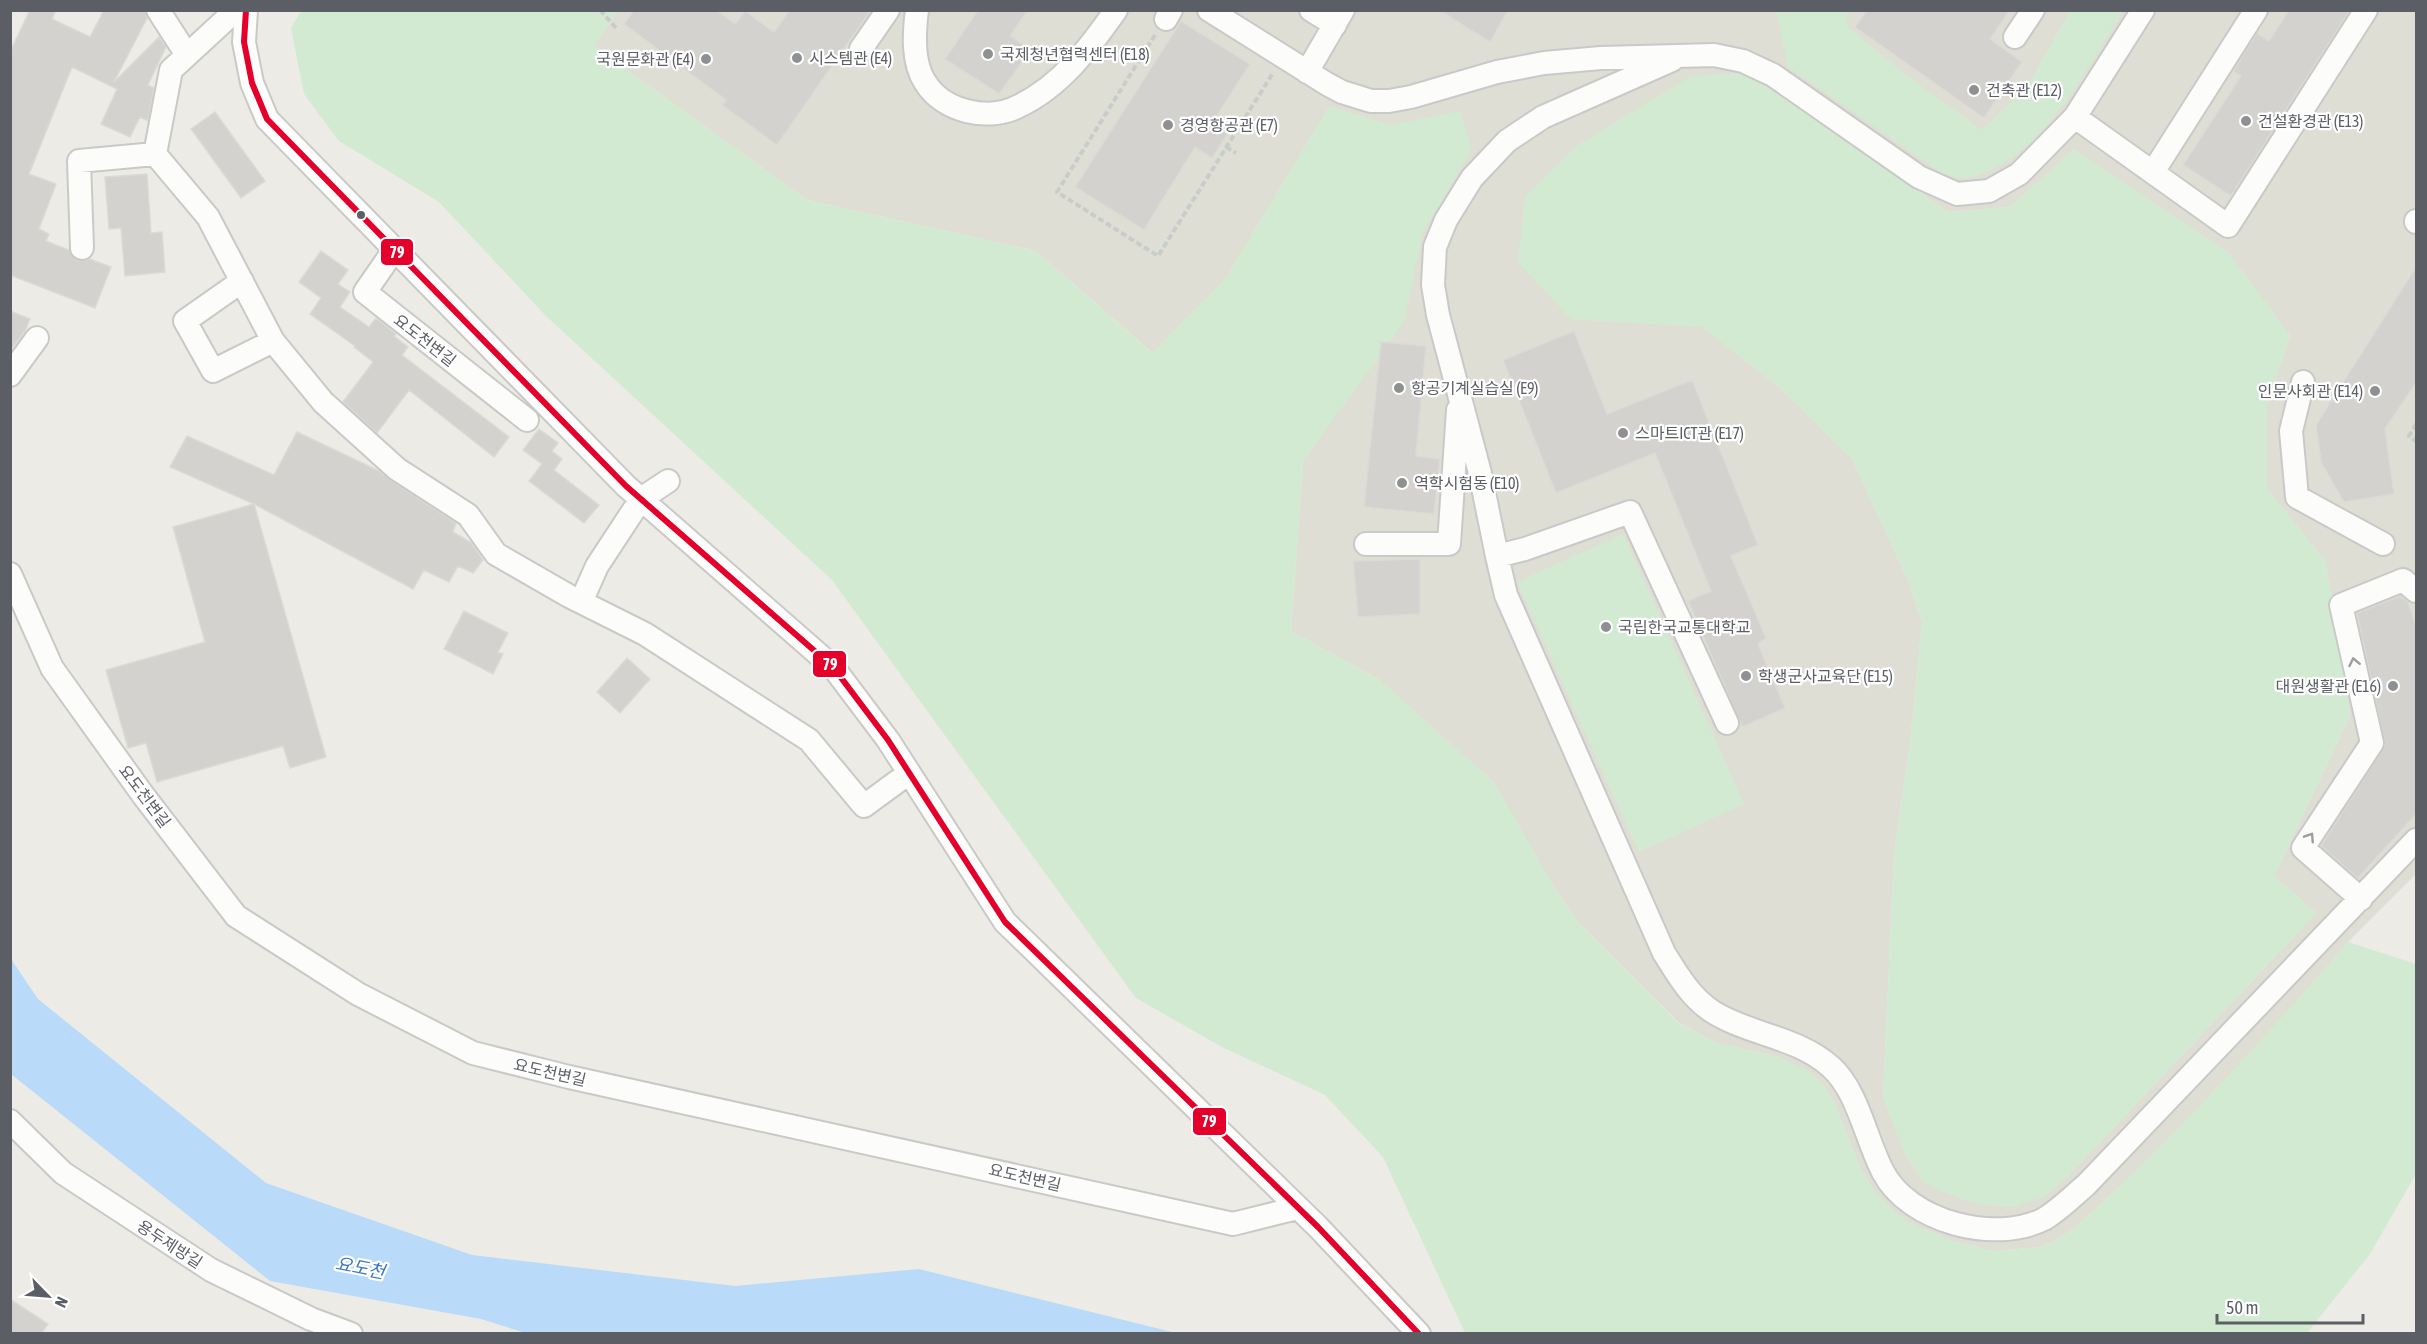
<svg xmlns="http://www.w3.org/2000/svg" width="2427" height="1344" font-family="'Asap Condensed','Noto Sans KR',sans-serif">
	<style>
		.education { fill: #dfded5; fill-rule: evenodd }
		.green { fill: #d2ead1 }
		.water { fill: #b9daf8 }
		.building { fill: #d3d2cf; stroke: #dcdad5; stroke-width: 1.5 }
		.lines { fill: none; stroke-linecap: round; stroke-linejoin: round }
		.minor-casing { stroke: #c9c9c8; stroke-width: 26 }
		.path { stroke: #c8cdca; stroke-width: 4; stroke-dasharray: 6 3; stroke-linecap: butt }
		.minor { stroke: #fcfcfb; stroke-width: 22 }
		.bus-1-casing { stroke: #fff; stroke-width: 10 }
		.bus-1 { stroke: #e4002b; stroke-width: 6 }
		.oneway { stroke: #9b9ea1 }
		.poi-dot { fill: #8e9092; stroke: #fff; stroke-width: 2 }
		.bus-dot { fill: #5b5f65; stroke: #fff; stroke-width: 2 }
		.labels { text-anchor: middle; stroke-width: 4.5; stroke-linejoin: round; paint-order: stroke }
		.poi-label { font-size: 16px; fill: #5b5f65; stroke: #fff; text-anchor: start }
		.street-label { font-size: 16px; fill: #5b5f65; stroke: #fff }
		.water-label { font-size: 18px; font-style: italic; fill: #3775c6; stroke: #fff }
		.line-badge { stroke: #fff; stroke-width: 2 }
		.badge-label { font-size: 16px; text-anchor: middle; font-weight: bold; fill: #fff }
	</style>
	<rect width="100%" height="100%" fill="#ecebe6"/>
	<path class="education" d="M618,10L2416,11V874L2348,942L2265,1038L2165,1144L2075,1228L2058,1239L2040,1247L1994,1251L1953,1241L1908,1222L1894,1211L1873,1189L1859,1165L1834,1102L1780,1057L1715,1042L1679,1023L1578,922L1556,890L1380,680L1291,631L1303,461L1196,391L1036,251L807,200L594,46ZM1770,84L1948,212L2009,207L2290,335L2267,405V489L2325,561L2350,716L2274,876L2316,913L2067,1177L1964,1200L1923,1181L1883,1098L1894,852L1910,743L1922,622L1907,578L1852,459L1781,389L1702,326L1571,319Z"/>
	<path class="green" d="M301,11H618L594,46L807,200L1036,251L1152,353L1225,279L1329,106L1391,125L1460,111L1472,149L1423,232L1404,322L1303,461L1291,631L1380,680L1494,782L1556,890L1578,922L1678,1023L1715,1042L1780,1057L1811,1072L1824,1085L1834,1102L1859,1165L1873,1189L1894,1211L1909,1222L1953,1241L1994,1251L2040,1247L2058,1239L2075,1228C2173,1139 2261,1042 2348,942L2416,964V1174L2370,1254L2307,1333H1465L1383,1157L1325,1095L1222,1047L1136,998L832,580L546,316L439,202L339,141L304,94L291,28Z
		M1776,11H1848L1847,26L1906,75L1982,130L2026,88L2070,11H2123C2087,67 2052,142 1988,171C1980,174 1970,179 1961,178C1955,178 1949,175 1943,174L1788,67Z
		M1739,73L1770,84L1948,212L2009,207L2074,149L2228,252L2290,335L2267,405V488L2325,561L2350,716L2274,876L2316,913L2067,1177L2043,1197L2014,1207L1992,1206L1965,1200L1941,1191L1923,1181L1905,1154L1883,1098L1894,852L1910,743L1922,622L1907,578L1852,460L1781,389L1702,327L1571,319L1518,262L1525,196L1578,145L1691,76Z
		M1623,534L1744,804L1639,852L1517,582Z"/>
	<path class="water" d="M11,959L38,999L266,1183L472,1255L735,1286L919,1269L1176,1333H526L481,1319L270,1281L11,1074Z"/>
	<path class="building" d="M30,10H56L52,19L90,37L104,10H145L147,18L114,82L159,37L166,47L148,85L154,88L148,121L140,117L130,137L101,124L117,89L72,67L29,174L56,184L39,229L49,234L46,241L69,250L76,260L83,261L90,259L111,267L95,308L10,275V52Z
		M634,10H716L735,24L745,11L774,32L790,10H871L777,145L722,105L726,100L624,24Z
		M978,10H1028L1010,36L1031,50L999,94L945,59Z
		M1439,10H1508L1490,42Z
		M1867,10H2010L1990,39L2022,62L1984,118L1855,27Z
		M2289,10H2350L2231,196L2183,165L2241,76L2233,71L2257,33L2269,41Z
		M1181,21L1250,64L1214,120L1230,130L1212,158L1195,147L1144,230L1075,187Z
		M215,112L265,181L241,198L191,129Z
		M147,174L151,233L162,232L165,272L125,276L121,228L109,229L105,177Z
		M321,251L348,270L338,284L350,292L340,307L369,327L376,318L396,334L394,336L408,347L402,355L509,437L494,457L409,390L377,433L343,402L373,362L354,347L355,346L310,314L321,298L299,282Z
		M2416,267V383L2385,429L2394,494L2344,502L2321,462L2316,425Z
		M10,311L30,319L25,331L10,351Z
		M1574,331L1607,414L1692,380L1758,545L1731,556L1766,638L1758,644L1785,708L1742,727L1688,601L1711,591L1655,453L1556,493L1503,360Z
		M1381,342L1426,346L1416,456L1440,459L1434,514L1364,507Z
		M539,429L558,443L552,451L562,459L554,470L599,505L584,523L529,481L542,464L523,450Z
		M297,432L379,471L390,480L456,523L453,532L472,543L483,560L473,573L458,566L449,582L424,570L413,589L254,504L170,467L187,436L274,475Z
		M254,504L326,757L290,768L283,746L157,782L146,743L128,748L106,670L205,642L173,527Z
		M1420,559V614L1358,617L1353,561Z
		M2400,596L2408,602L2416,626V814L2358,878L2321,846L2385,745L2357,613Z
		M464,611L508,633L498,652L503,654L493,674L444,649Z
		M627,658L650,679L620,713L597,692Z
		M10,1299L48,1324L41,1334H10Z"/>
	<g class="lines">
		<g class="minor-casing">
			<path id="minor" d="M158,10L187,55
				M246,10L244,42L252,83L267,119L626,486L833,667L888,740L1005,922L1318,1227L1419,1334
				M917,10C914,33 912,62 925,82C943,112 989,122 1019,106C1061,86 1090,47 1116,10
				M1209,10L1327,84L1342,92L1371,101H1389L1411,97L1497,72L1544,63L1601,58L1714,55L1743,61L1773,75L1919,177L1957,194L1989,191L2019,174L2075,117L2143,10
				M1311,10L1335,25
				M1166,19L1171,10
				M2015,37L2033,10
				M861,49L888,10
				M1672,60L1543,117L1507,141L1472,178L1446,220L1435,247L1433,285L1438,315L1480,473L1497,556L1525,549L1630,512L1727,723
				M1307,72L1343,10
				M2075,117L2228,226L2366,10
				M155,154L208,217L273,341L323,402L397,469L468,515L496,554L569,596L645,634L809,740L864,806L909,773
				M2153,172L2256,10
				M2416,221V222
				M82,248L79,161L155,154L171,70L236,10
				M394,250L365,292L527,420
				M242,281L185,321L213,371L273,341
				M10,375L37,338
				M2303,382L2291,431L2297,497L2383,544
				M1366,544H1449L1458,410
				M1497,556L1506,595L1664,953C1677,974 1691,998 1713,1012C1750,1035 1798,1037 1831,1067C1858,1091 1866,1140 1883,1172C1909,1222 1995,1244 2044,1219C2059,1210 2073,1196 2086,1185L2416,840
				M10,574L52,668L143,795L236,916L358,994L473,1053L569,1077L1233,1224L1297,1208
				M581,602L597,566L641,499L668,481
				M2361,899L2303,848L2372,743L2341,605L2403,580L2416,591
				M10,1121L63,1173L211,1270L311,1319L351,1334"/>
		</g>
		<path class="path" d="M600,10L616,28
			M1155,35L1057,192L1158,256L1273,73
			M1226,147L1236,153
			M2416,424L2409,436L2416,441"/>
		<use href="#minor" class="minor"/>
		<g class="bus-1-casing">
			<path id="bus-1" d="M246,10L244,42L252,83L267,119L626,486L833,667L888,740L1005,922L1318,1227L1419,1334"/>
		</g>
		<use href="#bus-1" class="bus-1"/>
	</g>
	<defs><path id="oneway-chevron" d="M-2-3.5L2.5 0L-2 3.5" fill="none" stroke-width="1.6" stroke-linecap="round" stroke-linejoin="round" transform="scale(1.5)"/></defs>
	<g class="oneway">
		<use href="#oneway-chevron" transform="translate(2354 662) rotate(-102)"/>
		<use href="#oneway-chevron" transform="translate(2310 837) rotate(-57)"/>
	</g>
	<g class="poi-dot">
		<circle cx="988" cy="54" r="6"/>
		<circle cx="797" cy="58" r="6"/>
		<circle cx="706" cy="59" r="6"/>
		<circle cx="1974" cy="90" r="6"/>
		<circle cx="2246" cy="121" r="6"/>
		<circle cx="1168" cy="125" r="6"/>
		<circle cx="1399" cy="388" r="6"/>
		<circle cx="2375" cy="391" r="6"/>
		<circle cx="1623" cy="433" r="6"/>
		<circle cx="1402" cy="483" r="6"/>
		<circle cx="1606" cy="627" r="6"/>
		<circle cx="1746" cy="676" r="6"/>
		<circle cx="2393" cy="686" r="6"/>
	</g>
	<circle class="bus-dot" cx="361" cy="215" r="5"/>
	<g class="labels">
		<g class="poi-label">
			<text x="1000" y="60">국제청년협력센터 (E18)</text>
			<text x="809" y="64">시스템관 (E4)</text>
			<text x="694" y="65" text-anchor="end">국원문화관 (E4)</text>
			<text x="1986" y="96">건축관 (E12)</text>
			<text x="2258" y="127">건설환경관 (E13)</text>
			<text x="1180" y="131">경영항공관 (E7)</text>
			<text x="1411" y="394">항공기계실습실 (E9)</text>
			<text x="2363" y="397" text-anchor="end">인문사회관 (E14)</text>
			<text x="1635" y="439">스마트ICT관 (E17)</text>
			<text x="1414" y="489">역학시험동 (E10)</text>
			<text x="1618" y="633">국립한국교통대학교</text>
			<text x="1758" y="682">학생군사교육단 (E15)</text>
			<text x="2381" y="692" text-anchor="end">대원생활관 (E16)</text>
		</g>
		<g class="street-label">
			<text transform="translate(425 340) rotate(38)" y="6">요도천변길</text>
			<text transform="translate(145 796) rotate(53)" y="6">요도천변길</text>
			<text transform="translate(550 1072) rotate(13)" y="6">요도천변길</text>
			<text transform="translate(1025 1177) rotate(13)" y="6">요도천변길</text>
			<text transform="translate(170 1244) rotate(33)" y="6">용두제방길</text>
		</g>
		<g class="water-label">
			<text transform="translate(360 1268) rotate(11)" y="6">요도천</text>
		</g>
	</g>
	<g class="line-badge">
		<rect x="380" y="238" width="34" height="28" rx="6" fill="#e4002b"/>
		<rect x="812" y="650" width="35" height="28" rx="6" fill="#e4002b"/>
		<rect x="1192" y="1107" width="35" height="29" rx="6" fill="#e4002b"/>
	</g>
	<g class="badge-label">
		<text x="397" y="258">79</text>
		<text x="830" y="670">79</text>
		<text x="1209" y="1127">79</text>
	</g>
	<rect width="2427" height="1344" fill="none" stroke="#5b5f65" stroke-width="24"/>
	<g transform="translate(48 1296) rotate(115)" stroke="#ffffff" stroke-width="4.5" paint-order="stroke">
	<path d="M0-4.5L10 22L0 15L-10 22Z" fill="#5b5f65"/>
	<text y="-9" font-size="16" font-weight="bold" text-anchor="middle" fill="#5b5f65">N</text>
	</g>
	<path d="M2217 1314v9h146v-9" fill="none" stroke="#5b5f65" stroke-width="3"/>
	<text x="2226" y="1314" font-size="18" fill="#5b5f65" stroke="#ffffff" stroke-width="4.5" paint-order="stroke">50 m</text>
</svg>
